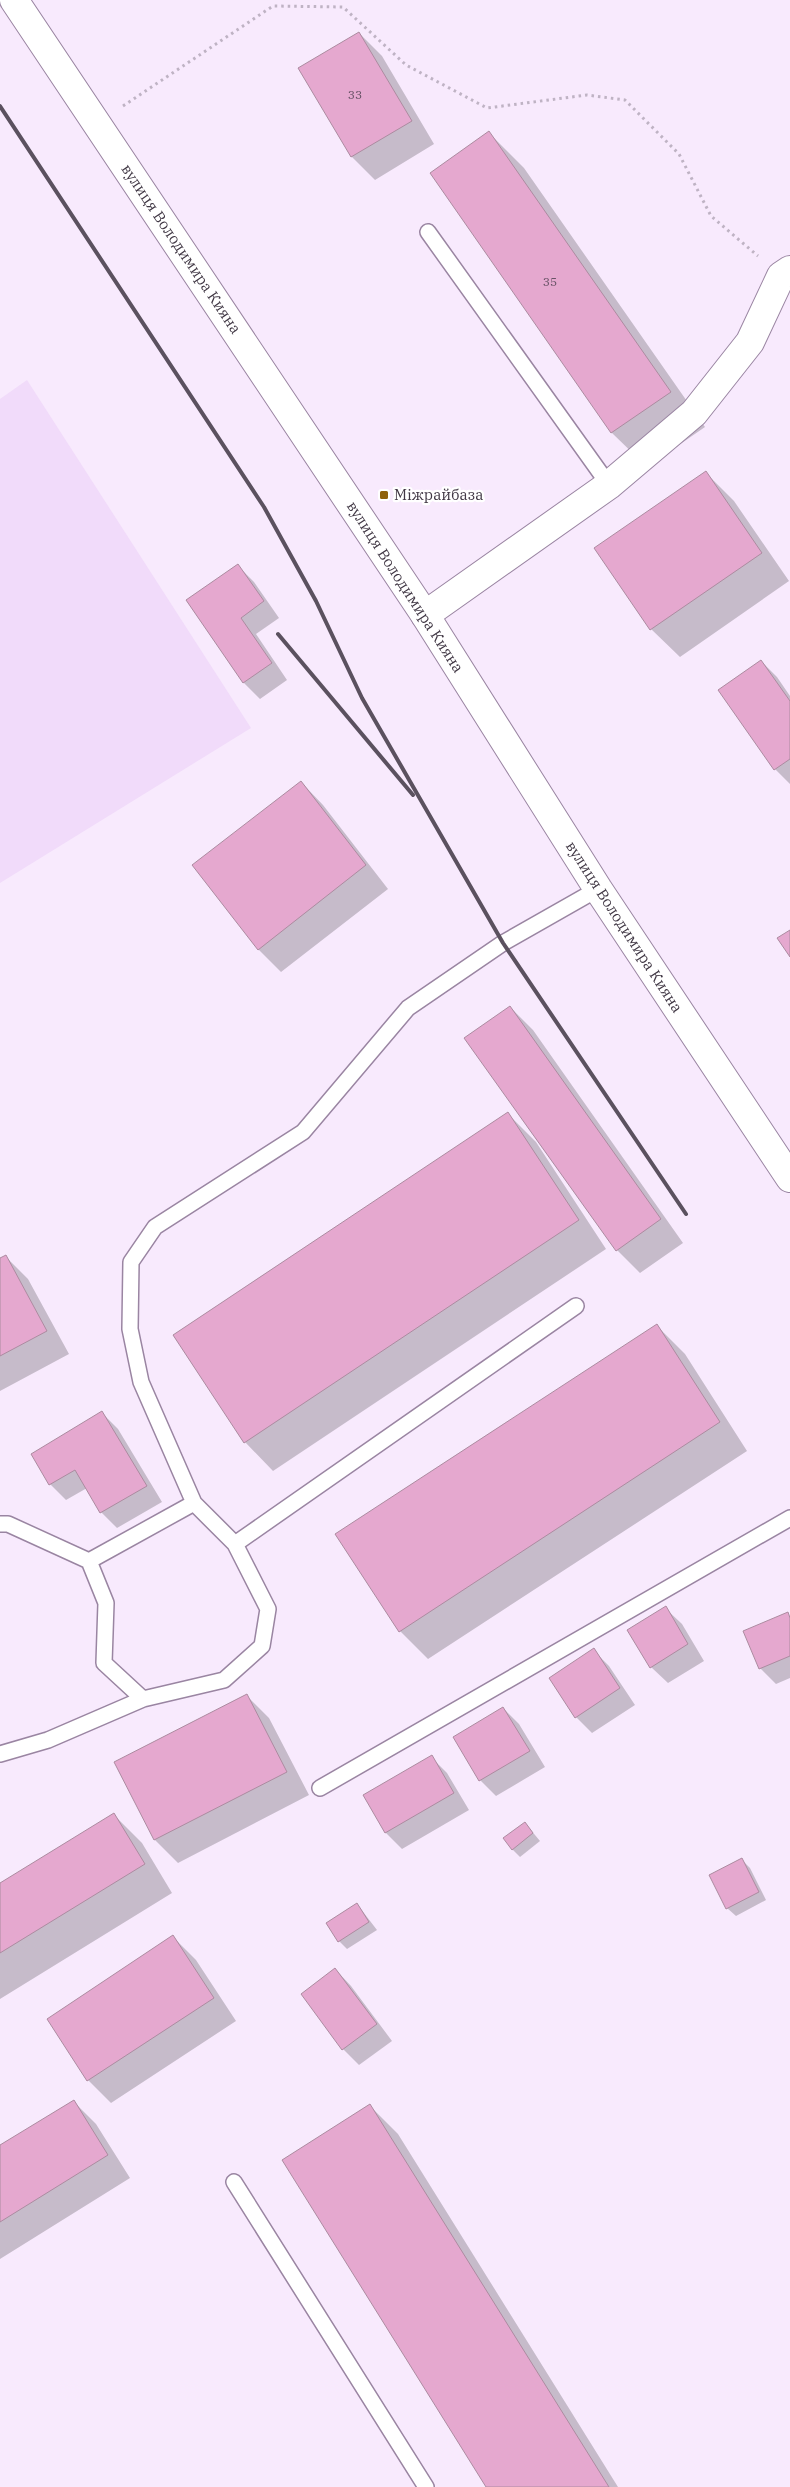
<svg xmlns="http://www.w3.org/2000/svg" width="790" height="2487" font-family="'IBM Plex Serif',serif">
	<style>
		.built { fill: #f1dbfa }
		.shadow { fill: #0003 }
		.building { fill: #e5a8cf; stroke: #ac8ba0 }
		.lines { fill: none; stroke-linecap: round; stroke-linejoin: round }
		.lane-casing { stroke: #9a85a2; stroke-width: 18 }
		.street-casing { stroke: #9a85a2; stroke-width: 30 }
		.secondary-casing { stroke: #9a85a2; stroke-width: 30 }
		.path { stroke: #bfb3c4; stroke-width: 3; stroke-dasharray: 2.5 4; stroke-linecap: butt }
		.lane { stroke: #fff; stroke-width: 15 }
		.street { stroke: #fff; stroke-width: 28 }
		.secondary { stroke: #fff; stroke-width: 28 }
		.rail { stroke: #5b515f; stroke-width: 4 }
		.poi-dot { fill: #8f620a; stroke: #fff; stroke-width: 2 }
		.labels { text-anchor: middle; stroke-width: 4.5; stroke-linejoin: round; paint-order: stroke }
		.number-label { font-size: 12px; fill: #695367 }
		.street-label { font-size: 15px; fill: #403744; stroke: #fff }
		.poi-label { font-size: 15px; fill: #403744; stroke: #fff; text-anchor: start }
	</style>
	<rect width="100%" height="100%" fill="#f8eafd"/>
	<path class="built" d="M27,380L251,728L0,883V399Z"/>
	<path class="shadow" d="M359,33L382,56L434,144L375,180L352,157L300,68Z
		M489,133L524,168L705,427L647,467L612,433L431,173Z
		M706,473L734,501L789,581L680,657L651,629L596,549Z
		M238,566L254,582L279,618L256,634L287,680L260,699L244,683L187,601Z
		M761,661L777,677L790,696V784L775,769L720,690Z
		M301,782L323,805L388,889L281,972L258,949Z
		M510,1007L533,1030L683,1243L640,1273L617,1250Z
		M508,1114L536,1142L606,1249L273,1471L245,1442L174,1336Z
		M5,1256L28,1279L69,1354L0,1391V1259Z
		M657,1326L685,1354L747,1451L428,1659L400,1631Z
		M102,1413L118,1429L162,1502L117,1528L101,1512L87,1488L66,1500L50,1484Z
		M665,1608L682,1624L704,1661L668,1683L651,1667L629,1631Z
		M787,1614L790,1616V1678L776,1684L760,1668Z
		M593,1650L609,1666L635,1705L592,1733L576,1717Z
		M246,1695L269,1718L309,1795L178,1863L155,1840L116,1763Z
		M503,1708L519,1724L545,1767L496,1796L480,1780Z
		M431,1757L447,1773L469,1810L402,1849L386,1833L365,1795Z
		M114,1815L142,1843L172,1893L0,1999V1884Z
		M525,1823L540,1841L520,1857L512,1849Z
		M742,1860L750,1868L766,1900L736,1916L727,1908Z
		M357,1904L377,1930L347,1949L339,1941Z
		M173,1937L196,1960L236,2021L111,2103L88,2080Z
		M335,1969L351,1986L392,2041L359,2065L343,2049Z
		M73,2101L96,2124L130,2178L0,2259V2147Z
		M370,2106L398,2134L618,2487H487Z"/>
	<path class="building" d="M359,32L412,121L351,157L298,68Z
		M489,131L671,392L611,433L430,173Z
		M706,471L762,553L650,630L594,548Z
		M238,564L264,601L241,618L272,663L243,683L186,600Z
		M761,660L790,701V759L774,770L718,690Z
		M301,781L366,865L258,950L192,865Z
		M790,930V957L777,938Z
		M510,1006L661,1219L616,1251L464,1038Z
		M508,1112L579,1220L244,1443L173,1335Z
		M6,1255L47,1331L0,1356V1258Z
		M657,1324L720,1422L399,1632L335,1534Z
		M102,1411L147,1486L100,1513L75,1470L49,1485L31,1454Z
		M666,1606L688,1644L650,1668L627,1630Z
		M788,1612L790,1618V1656L759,1669L743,1631Z
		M594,1648L620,1688L575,1718L549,1678Z
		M247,1694L287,1772L154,1840L114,1762Z
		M503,1707L530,1751L479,1781L453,1737Z
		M432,1755L454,1793L385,1833L363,1795Z
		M114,1813L145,1864L0,1953V1883Z
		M525,1822L533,1833L512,1850L503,1838Z
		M742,1858L759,1892L726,1909L709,1875Z
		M357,1903L369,1922L338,1942L326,1923Z
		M173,1935L214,1998L87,2081L47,2019Z
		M335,1968L377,2024L342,2050L301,1994Z
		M74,2100L108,2155L0,2222V2145Z
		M370,2104L609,2487H486L282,2160Z"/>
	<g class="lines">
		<g class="lane-casing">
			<path id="lane" d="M428,232L609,485
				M576,1306L235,1544L194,1503L141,1382L130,1329L131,1262L155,1227L303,1132L408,1008L503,943L598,889
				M0,1524H8L89,1561L106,1603L104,1663L143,1699L48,1740L0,1754
				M89,1561L194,1503
				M143,1699L224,1680L262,1646L268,1609L235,1544
				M320,1788L790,1518
				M234,2182L426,2487"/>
		</g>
		<g class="street-casing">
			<path id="street" d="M425,615L609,485L694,413L750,342L781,276L790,270"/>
		</g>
		<g class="secondary-casing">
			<path id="secondary" d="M14,0L425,615L598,889L790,1178"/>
		</g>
		<path class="path" d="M123,106L273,6L343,7L406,65L487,108L587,95L625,100L679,154L711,216L758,256"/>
		<use href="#lane" class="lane"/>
		<use href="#street" class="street"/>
		<use href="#secondary" class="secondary"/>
		<path class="rail" d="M0,106L264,507L316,601L362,698L503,943L686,1214
			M278,634L413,795"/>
	</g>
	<rect class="poi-dot" x="379" y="490" width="10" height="10" rx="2.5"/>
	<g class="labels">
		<g class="number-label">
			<text x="355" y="99">33</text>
			<text x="550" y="286">35</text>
		</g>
		<g class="street-label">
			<text transform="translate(181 249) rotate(56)" y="5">вулиця Володимира Кияна</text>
			<text transform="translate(405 587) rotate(57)" y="5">вулиця Володимира Кияна</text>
			<text transform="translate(624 927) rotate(57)" y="5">вулиця Володимира Кияна</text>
		</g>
		<g class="poi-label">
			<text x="394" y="500">Міжрайбаза</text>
		</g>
	</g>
</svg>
